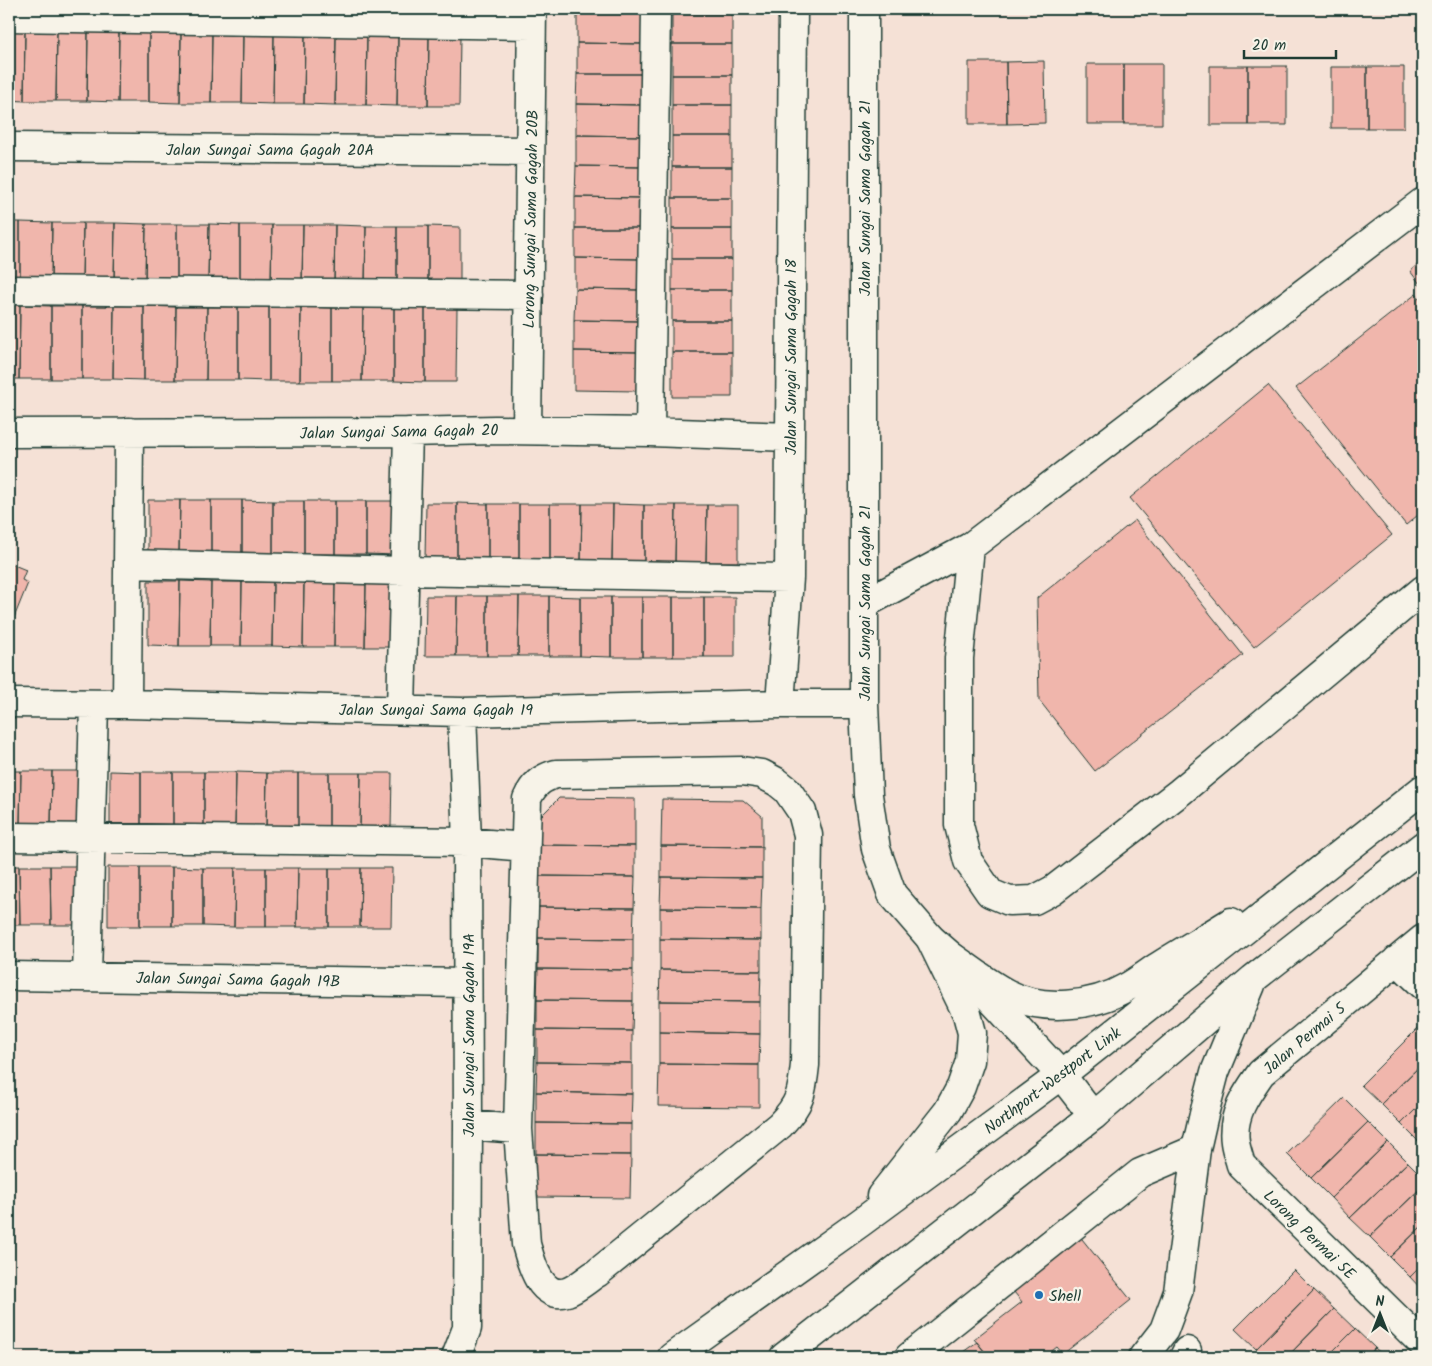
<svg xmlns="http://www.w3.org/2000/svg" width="1432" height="1366" font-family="Kalam,sans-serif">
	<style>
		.building { fill: #f0b6ac; stroke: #1f3d34 }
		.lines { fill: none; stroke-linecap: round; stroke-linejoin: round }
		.minor-casing { stroke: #1f3d34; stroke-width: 31 }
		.major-casing { stroke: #1f3d34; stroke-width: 31 }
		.minor { stroke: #f7f3e8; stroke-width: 28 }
		.major { stroke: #f7f3e8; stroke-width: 28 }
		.poi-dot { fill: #1f6fb2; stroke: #f7f3e8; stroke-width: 2 }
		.labels { text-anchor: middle; stroke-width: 4.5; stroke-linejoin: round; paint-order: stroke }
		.street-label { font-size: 16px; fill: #1f3d34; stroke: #f7f3e8 }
		.poi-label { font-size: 16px; fill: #1f3d34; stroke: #f7f3e8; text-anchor: start }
	</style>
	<rect width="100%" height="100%" fill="#f5e1d6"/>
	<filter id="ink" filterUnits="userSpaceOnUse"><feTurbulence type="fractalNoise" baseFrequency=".02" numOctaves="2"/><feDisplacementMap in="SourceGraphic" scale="10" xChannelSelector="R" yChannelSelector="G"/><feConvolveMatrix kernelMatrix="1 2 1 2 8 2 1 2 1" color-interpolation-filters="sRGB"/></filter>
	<g filter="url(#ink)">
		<path class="building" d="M429,9H460V13H429Z
			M577,9H642V13L577,12Z
			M672,9H732V13H672Z
			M577,12L642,13V44L577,43Z
			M672,13H732V44H672Z
			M9,31H25L24,101L9,100Z
			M25,31H57L56,101H24Z
			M57,31H88L87,101H56Z
			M88,31L119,32L118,102L87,101Z
			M119,32H149V102H118Z
			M149,32L181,33L180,103L149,102Z
			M181,33H212L211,103H180Z
			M212,33H243L242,103H211Z
			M243,33L274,34L273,104L242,103Z
			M274,34H305L304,104H273Z
			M305,34L336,35L335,105L304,104Z
			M336,35H367L366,105H335Z
			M367,35L398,36L397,106L366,105Z
			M398,36H429L428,106H397Z
			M429,36H460L459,106H428Z
			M577,43L642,44L641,74H577Z
			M672,44H732V75H672Z
			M1044,61L1045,123L1007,124L1006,62Z
			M969,62H1006L1007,124H969Z
			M1087,64H1124V124H1087Z
			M1124,64H1162V124H1124Z
			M1210,66H1248V125H1210Z
			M1248,66H1287V125H1248Z
			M1331,67H1367V128H1331Z
			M1367,67H1404V128H1367Z
			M577,74H641V105L576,104Z
			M672,75H732V105H672Z
			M576,104L641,105V136L576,135Z
			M672,105H732V136H672Z
			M576,135L641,136L640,167L576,166Z
			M672,136H732V167H672Z
			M576,166L640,167V198L575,197Z
			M672,167H732V198H672Z
			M575,197L640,198V228H575Z
			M672,198H732V229H672Z
			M9,222H20V282H9Z
			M20,222L52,223L51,282H20Z
			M52,223H83L82,283L51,282Z
			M83,223H115L114,283H82Z
			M115,223L146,224L145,283H114Z
			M146,224H177V284L145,283Z
			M177,224H209L208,284H177Z
			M209,224L240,225V284H208Z
			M240,225H272L271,285L240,284Z
			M272,225H303L302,285H271Z
			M303,225H335L334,285H302Z
			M335,225L366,226L365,285H334Z
			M366,226H397V286L365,285Z
			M397,226H428V286H397Z
			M428,226L460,227V286H428Z
			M575,228H640V259L575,258Z
			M672,229H732V259H672Z
			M575,258L640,259L639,290L575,289Z
			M672,259H732V290H672Z
			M1423,260V288L1410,271Z
			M575,289L639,290V321L574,320Z
			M672,290H732V321H672Z
			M1416,294L1423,303V511L1406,525L1296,388Z
			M9,305H20L19,379H9Z
			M20,305L51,306V379H19Z
			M51,306H82V379H51Z
			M82,306H114L113,379H82Z
			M114,306H144V380L113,379Z
			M144,306L176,307L175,380H144Z
			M176,307H207L206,380H175Z
			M207,307H238V380H206Z
			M238,307H269V381L238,380Z
			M269,307H301L300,381H269Z
			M301,307L332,308V381H300Z
			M332,308H363L362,381H332Z
			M363,308H394V381H362Z
			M394,308H425V382L394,381Z
			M425,308H457L456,382H425Z
			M574,320L639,321V352L574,351Z
			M672,321H732V352H672Z
			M574,351L639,352L638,391L574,390Z
			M672,352H732V397H672Z
			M1268,385L1392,535L1254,647L1130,498Z
			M148,500H180L179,553H148Z
			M180,500H211V554L179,553Z
			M211,500H242V554H211Z
			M242,500L273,501V554H242Z
			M273,501H304V554H273Z
			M304,501H335V554H304Z
			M335,501H366V554H335Z
			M366,501H398L397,555L366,554Z
			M426,503H457V560H425Z
			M457,503L488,504V560H457Z
			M488,504H519V561L488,560Z
			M519,504H550V561H519Z
			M550,504H582L581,561H550Z
			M582,504H613L612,561H581Z
			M613,504L644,505V561H612Z
			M644,505H676L675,562L644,561Z
			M676,505H707L706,562H675Z
			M707,505H738V562H706Z
			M1135,520L1243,655L1095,771L1039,700L1037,598Z
			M9,563L26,570L22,580L28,583L9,630Z
			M148,581H180L179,646L148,645Z
			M180,581L211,582L210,646H179Z
			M211,582H242L241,646H210Z
			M242,582H273L272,646H241Z
			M273,582H304L303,647L272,646Z
			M304,582L335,583L334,647H303Z
			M335,583H366L365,647H334Z
			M366,583H397L396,647H365Z
			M426,596H457L456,656H425Z
			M457,596H487V656H456Z
			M487,596H519L518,656H487Z
			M519,596H549V656H518Z
			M549,596L580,597V656H549Z
			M580,597H611V657L580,656Z
			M611,597H642V657H611Z
			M642,597H673V657H642Z
			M673,597H704V657H673Z
			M704,597H735V657H704Z
			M9,771H21L20,824H9Z
			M21,771H52L51,825L20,824Z
			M52,771H82V825H51Z
			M110,771L141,772V828H110Z
			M141,772H173V828H141Z
			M173,772H204V828H173Z
			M204,772H236L235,829L204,828Z
			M236,772L267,773L266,829H235Z
			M267,773H298V830L266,829Z
			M298,773H329V830H298Z
			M329,773H361L360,830H329Z
			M361,773H392L391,830H360Z
			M559,798L635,799V846L539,845V818Z
			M662,799L743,800L762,816V847L661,846Z
			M539,845L635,846V877L539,876Z
			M661,846L762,847V878L661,877Z
			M9,866H19L20,925H9Z
			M19,866H50L51,925H20Z
			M50,866H81V925H51Z
			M108,867H140V926H108Z
			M140,867H172V926H140Z
			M172,867L203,868V926H172Z
			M203,868H235L234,927L203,926Z
			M235,868H266V927H234Z
			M266,868H298L297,927H266Z
			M298,868H329V927H297Z
			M329,868H361L360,927H329Z
			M361,868H392L391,927H360Z
			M539,876L635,877L634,908L538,907Z
			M661,877L762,878L761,909L660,908Z
			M538,907L634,908L633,939L538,938Z
			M660,908L761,909V940L660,939Z
			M538,938L633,939V970L538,969Z
			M660,939L761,940V971L660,970Z
			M538,969L633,970V1001L537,1000Z
			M660,970L761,971L760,1002L659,1001Z
			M537,1000L633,1001L632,1031L537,1030Z
			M659,1001L760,1002V1034L659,1032Z
			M1418,1028L1423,1034V1063L1381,1104L1361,1085Z
			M537,1030L632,1031V1063L537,1062Z
			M659,1032L760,1034L759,1065L659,1064Z
			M537,1062L632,1063V1094L536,1092Z
			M1423,1063V1102L1401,1124L1381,1104Z
			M659,1064L759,1065V1107L658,1106Z
			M536,1092L632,1094L631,1124L536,1123Z
			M1344,1098L1368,1122L1311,1178L1287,1154Z
			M1423,1102V1141L1421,1144L1401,1124Z
			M1368,1122L1388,1142L1331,1198L1311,1178Z
			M536,1123L631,1124V1155L536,1154Z
			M1388,1142L1408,1162L1350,1218L1331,1198Z
			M536,1154L631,1155L630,1198L535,1197Z
			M1408,1162L1423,1177V1186L1370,1237L1350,1218Z
			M1423,1186V1225L1390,1257L1370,1237Z
			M1423,1225V1264L1410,1277L1390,1257Z
			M1078,1234L1131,1300L1063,1354L1057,1347L1044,1357H989L974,1339L1022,1302L1010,1287Z
			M1423,1264V1291L1410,1277Z
			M1294,1270L1314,1290L1256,1349L1235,1329Z
			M1314,1290L1334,1309L1287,1357H1264L1256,1349Z
			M1334,1309L1355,1329L1327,1357H1287Z
			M1355,1329L1375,1348L1367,1357H1327Z
			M977,1342L989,1357H956Z
			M1375,1348L1385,1357H1367Z"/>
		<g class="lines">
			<g class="minor-casing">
				<path id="minor" d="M864,9V704L868,795L876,849L892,894L930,938L952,957L1061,1075L1093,1116
					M9,17L531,25
					M9,147L530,151
					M9,290L529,295
					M527,430L532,9
					M650,432L656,9
					M9,433L408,432L495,430L650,432L789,437
					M970,547L959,658V825L968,861L990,893L1009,901L1034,900L1053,890L1180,792L1423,590
					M128,564L405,571L789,578
					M864,604L970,547L1423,202
					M9,703L127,704L462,712L780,704H864
					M127,704L129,432
					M780,704L789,578L793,9
					M401,710L408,432
					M742,771L762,774L777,782L787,790L802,812L808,835L805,1065C802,1094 800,1104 780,1125L597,1273C587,1279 578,1288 567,1292C540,1300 531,1262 526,1244L518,1129L527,799C533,785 541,778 556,774Z
					M9,837L467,842L525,847
					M1423,939L1261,1073C1247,1093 1231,1115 1235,1142C1236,1150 1239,1157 1241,1165L1423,1344
					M1397,960L1423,985
					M9,976L467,983
					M87,977L94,704
					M468,1125L518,1129
					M456,1357L467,1328L468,1125L467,842L462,712
					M909,1357L1140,1173L1196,1149
					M1184,1357L1187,1351"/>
			</g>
			<g class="major-casing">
				<path id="major" d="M952,957C970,969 987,983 1006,993C1041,1012 1093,1007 1127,987C1138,981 1148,973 1159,966C1183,951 1207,937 1231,922
					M881,1196L948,1111L961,1087L970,1061L972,1033L967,1014L930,938
					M672,1357L860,1223L1061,1075L1423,789
					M784,1357L1093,1116L1253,979L1423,846
					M1143,1357L1164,1330L1178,1292L1196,1149L1204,1114L1215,1072L1251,985"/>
			</g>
			<use href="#minor" class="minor"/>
			<use href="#major" class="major"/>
		</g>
	</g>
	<circle class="poi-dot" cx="1039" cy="1295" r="5"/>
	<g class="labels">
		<g class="street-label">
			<text x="270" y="155">Jalan Sungai Sama Gagah 20A</text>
			<text transform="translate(864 198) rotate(-90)" y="6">Jalan Sungai Sama Gagah 21</text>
			<text transform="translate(530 219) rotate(-89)" y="6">Lorong Sungai Sama Gagah 20B</text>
			<text transform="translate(790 357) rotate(-90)" y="6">Jalan Sungai Sama Gagah 18</text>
			<text transform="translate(399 431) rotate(-1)" y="6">Jalan Sungai Sama Gagah 20</text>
			<text transform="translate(864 603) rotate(-90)" y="6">Jalan Sungai Sama Gagah 21</text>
			<text x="436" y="715">Jalan Sungai Sama Gagah 19</text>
			<text transform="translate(238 979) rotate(1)" y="6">Jalan Sungai Sama Gagah 19B</text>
			<text transform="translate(468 1035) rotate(-90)" y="6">Jalan Sungai Sama Gagah 19A</text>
			<text transform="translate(1304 1038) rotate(-40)" y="6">Jalan Permai 5</text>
			<text transform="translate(1052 1080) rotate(-37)" y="6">Northport-Westport Link</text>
			<text transform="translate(1310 1234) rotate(44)" y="6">Lorong Permai 5E</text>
		</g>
		<g class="poi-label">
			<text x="1049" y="1301">Shell</text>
		</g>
	</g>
	<rect width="1432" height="1366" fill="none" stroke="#f7f3e8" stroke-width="30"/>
	<rect x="15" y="15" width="1402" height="1336" fill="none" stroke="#1f3d34" stroke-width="2" filter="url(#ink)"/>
	<g transform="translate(1380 1314)" stroke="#f7f3e8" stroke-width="4" paint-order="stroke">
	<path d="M0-4L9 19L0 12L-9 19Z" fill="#1f3d34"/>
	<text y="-8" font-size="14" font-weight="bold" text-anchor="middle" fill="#1f3d34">N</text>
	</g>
	<path d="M1244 50v8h92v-8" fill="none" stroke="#1f3d34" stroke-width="2.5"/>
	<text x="1252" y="50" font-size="15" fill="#1f3d34" stroke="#f7f3e8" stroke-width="4" paint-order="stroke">20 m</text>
</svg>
